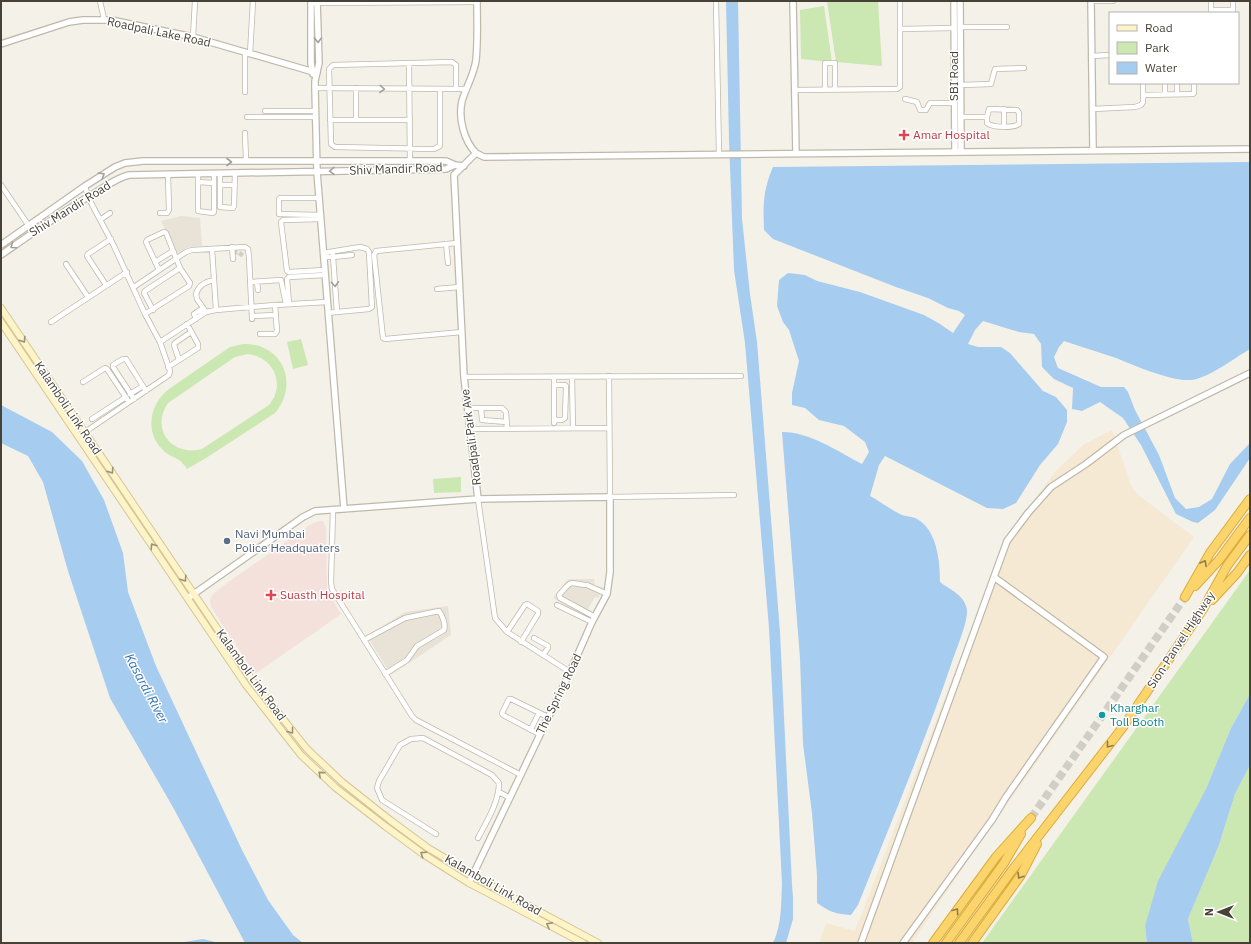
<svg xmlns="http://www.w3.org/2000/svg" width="1251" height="944" font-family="'IBM Plex Sans',sans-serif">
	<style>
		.residential { fill: #e8e3d6 }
		.commercial { fill: #f5e9d4 }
		.medical { fill: #f4e1dc }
		.green { fill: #cbe7b2; fill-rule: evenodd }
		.water { fill: #a6ccef }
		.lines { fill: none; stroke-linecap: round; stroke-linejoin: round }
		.minor-tunnel { stroke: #d1cec5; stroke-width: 4.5; stroke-dasharray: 4.5 2; stroke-linecap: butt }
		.motorway-tunnel { stroke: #d1cec5; stroke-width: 8; stroke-dasharray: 8 4; stroke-linecap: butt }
		.minor-casing { stroke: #bfb9ab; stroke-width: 6 }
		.tertiary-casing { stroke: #bfb9ab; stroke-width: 8 }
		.secondary-casing { stroke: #d3c799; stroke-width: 8 }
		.motorway-casing { stroke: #dbab3b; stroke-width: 10 }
		.minor { stroke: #fff; stroke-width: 4.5 }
		.tertiary { stroke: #fff; stroke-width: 5.5 }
		.secondary { stroke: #fef4c8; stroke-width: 6 }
		.motorway { stroke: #fbd56c; stroke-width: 8 }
		.oneway { stroke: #a3a09b }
		.oneway2 { stroke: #999278 }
		.oneway3 { stroke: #8f7d4c }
		.health-dot { fill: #e0444e; stroke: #fff; stroke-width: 1.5 }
		.service-dot { fill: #5c6f8a; stroke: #fff; stroke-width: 1.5 }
		.culture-dot { fill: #0f9aa8; stroke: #fff; stroke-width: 1.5 }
		.labels { text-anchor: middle; stroke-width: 3; stroke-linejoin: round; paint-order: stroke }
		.street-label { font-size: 12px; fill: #474237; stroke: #fff }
		.health-label { font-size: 12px; fill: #be3a42; stroke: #fff; text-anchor: start }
		.service-label { font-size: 12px; fill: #4e5e75; stroke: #fff; text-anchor: start }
		.culture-label { font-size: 12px; fill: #0d838f; stroke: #fff; text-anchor: start }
		.water-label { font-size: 13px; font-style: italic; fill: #3173b2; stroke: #fff }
	</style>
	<rect width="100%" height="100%" fill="#f4f1e8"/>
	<path class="residential" d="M181,216L200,218L202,246L189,247L177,253L161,221Z
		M568,579H594L595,585L604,588L598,598L595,597L588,609L592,611L588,618L553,598Z
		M448,606L451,635L391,675L367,636L405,612Z"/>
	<path class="commercial" d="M1112,430L1131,485L1137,494L1194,537L960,872L912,943H819L826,923L855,931L1004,544L1019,520L1055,472L1083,445Z"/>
	<path class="medical" d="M320,521H323L326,527L327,590L341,614L255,674L211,607L210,602L211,597L214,593L223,586L311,524Z"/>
	<path class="green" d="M827,1H878L882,66L836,62Z
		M824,6L832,62L801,59L800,10Z
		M301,339L308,365L293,369L287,342Z
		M243,344C282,343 300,383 275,413L206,458L187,469C185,466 182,462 179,460C173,456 167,455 163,450C144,432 150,403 169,389L230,347ZM248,354C274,357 286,385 269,405L202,449C172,457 150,429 168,403L235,357Z
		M461,477V492L434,493L433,479Z
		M1250,570V694L1231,728L1206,789L1145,926L1147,943H982Z
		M1250,765V943H1193L1188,919L1219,845L1235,794Z"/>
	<path class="water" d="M726,1H738L742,219L750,294L757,342L780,632L792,885L793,897V919L786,943H773C782,925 781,903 782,883L769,628L745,343L734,270L729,140Z
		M1250,162V349C1236,357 1206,380 1190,380C1170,381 1136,366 1116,358C1099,352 1081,347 1064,341L1059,347L1054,357L1058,368L1101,387H1124L1128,392L1135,410L1159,455L1175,498L1186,509L1199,507L1212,499L1230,464L1250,443V458L1215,510L1198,523L1193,522L1176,514L1141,445L1123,418L1100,402L1082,411L1072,409L1073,388L1054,379L1042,367L1041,344L1034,334L1019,332L983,321L975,330L968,344L978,347H1001L1010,353L1043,391L1056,397L1067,410V422L1058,444L1040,465L1016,503L1003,509L987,508L885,456L879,465L870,496C881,502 891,510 902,515C907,517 912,516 917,519C937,530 940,561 940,582C950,590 965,595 967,610C968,622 956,650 952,662C924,744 890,825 858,905L851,915C835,914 830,912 817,903V875L812,813L803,744L800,658L782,432C810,432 837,451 862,464L869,452L865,442L844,426L819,420L805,408L792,405V393L799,361L789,330L783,322L777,306L779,280L788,273L805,275L817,281L860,292L924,315L940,324L953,333L965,315L959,311L948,308L928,298L896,287L773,239L764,230C763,205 763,190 773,167Z
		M1,405L52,432L82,461L104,500L123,553L128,592L156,666L242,850L268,900L293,935L303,943H245L174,809L110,698L68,571L43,482L28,456L1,443Z
		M1250,694V765L1235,794L1219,845L1188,919L1193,943H1147L1145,926L1158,881L1206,789L1231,728Z
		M203,939L219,943H178Z"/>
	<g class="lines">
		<path class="minor-tunnel" d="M233,253L238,252L244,256"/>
		<path class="motorway-tunnel" d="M1031,818L1185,597"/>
		<g class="minor-casing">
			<path id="minor" d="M100,1L104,19
				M716,1L719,154
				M1091,1H1113
				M1233,1V11
				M314,3L477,2
				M1211,10H1233
				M1211,13V1
				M960,27H1007
				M900,29L954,28
				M193,37L195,1
				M250,54L253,1
				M1091,56L1110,55
				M409,63L410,161
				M1165,83V94
				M1177,83V94
				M960,85L991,84L995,69L1024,68
				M315,88L467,89
				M356,88V120
				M440,89V146L434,149L335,147L331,144L329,69L333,65L452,62L456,65V89
				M825,89V63H835V89
				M795,90L897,89L900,87V1
				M245,92V52
				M1143,95L1193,94L1194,93V83
				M905,99L917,102L920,110H926L930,103H954
				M1092,109L1135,107L1141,105L1143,102V83
				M265,111H315
				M247,117H316
				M961,117H987L989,109L1017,110L1019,113V124C1013,128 993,128 987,123V117
				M330,120H410
				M1004,126V109
				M245,133L246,161
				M220,173V207L233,208L234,206L235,173
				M198,174V211L213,213L214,212V174
				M198,182L214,183
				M1,185L33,232
				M220,185H234
				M319,198H280L279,199V214L320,215
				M160,213H167L169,210L168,175
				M321,219L283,220L281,222L287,271L289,272L325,270
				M100,220L110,213
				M457,243L376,251L374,255L383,338L385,339L462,332
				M446,244L448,263
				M232,247L233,259
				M212,249L216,310
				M323,253L360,247L367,249L369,252L372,307L369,309L337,312
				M333,255V257L352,255
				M324,257H333L337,312L328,313
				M155,262L173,251
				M66,264L88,297
				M159,270L146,242L147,240L164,232L166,233L180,268
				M251,282L281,280L286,304
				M257,282L258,290
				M106,285L87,256L88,254L111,239
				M134,287L186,252L192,250L245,247L248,249L249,257L252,319
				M437,289L459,287
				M289,304L287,279L289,277L325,275
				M206,312L197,299L196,294C199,285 205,282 214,280
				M145,314L189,286L190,283L180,268L145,291L144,293L153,310
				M252,316L275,315
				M196,319L194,314L200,310L202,314
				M51,322L127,272
				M260,334H275L277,331L275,305
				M160,342L206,312L216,310L275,305L327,302
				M179,360L174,345L175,343L191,332
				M168,367L198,348V344L187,324
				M609,376L610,497L734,495
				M464,377L741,376
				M554,377V423
				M572,377L573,428
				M83,382L105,368L107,369L129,402
				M554,385H565L566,386L565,418L562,420H554
				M130,394L143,386
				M134,399L113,367V365L123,359H126L146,391
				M468,408H502L506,412L507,429
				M481,408L482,420L507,422
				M92,419L126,397
				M470,429L609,428
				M85,432L169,375L170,371L160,342L145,314L114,246L88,197L85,186
				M478,499L495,618L507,632L570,672
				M333,509L331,582L332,589L412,716L416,720L521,775
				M584,585C568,581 570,583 559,595L560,598L595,617
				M587,585L607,594
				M557,605L592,622
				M507,632L525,605L527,604L538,611V614L521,642
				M534,638L548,646V648L543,655
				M364,640L405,618L439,611C442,615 446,624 444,630L417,646L407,660L385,674
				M531,729L539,713
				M539,734L503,715L502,713L509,699H511L548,717
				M499,792L510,798
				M436,834L382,800L377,788L379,781L400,745L411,739L423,738L492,775L499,783C499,802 487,821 478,838"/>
		</g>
		<g class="tertiary-casing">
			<path id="tertiary" d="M311,1V63L313,74
				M317,1L319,63L315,81V88L317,172L344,509
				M793,1L796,153
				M954,1L955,152
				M960,1L961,151
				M1091,1L1093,150
				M1,44L69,22L83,20H111L193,37L317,73
				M476,153C464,141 458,118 462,101C466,87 474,75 476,60C478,41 477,20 477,1
				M1,245L85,186L115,167L125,163L143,161H446L455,165L464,166
				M1,255C31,234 62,212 93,194C105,187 116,178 129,175L446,169L455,165
				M478,499L464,377L454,175L476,153L484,157L1250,149
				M188,598L303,517L315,511L478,499L610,497V572L607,594L592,622L570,672L469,883
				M861,943L1007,541L1028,513L1051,487L1086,464L1124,435L1250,373
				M903,943L992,820L1006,797L1104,657L994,577"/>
		</g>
		<g class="secondary-casing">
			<path id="secondary" d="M1,308L252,680L307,749L342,782L390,820L428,848L497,889L598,943
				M1,322L246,685L301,755L336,788L385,826L423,854L469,883L583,943"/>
		</g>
		<g class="motorway-casing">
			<path id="motorway" d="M1195,586L1219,560L1250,518
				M1185,597L1210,553L1250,499
				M1212,600L1237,573L1250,555
				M933,943L996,857L1031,818
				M946,943L1004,863L1021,834
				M959,943L1013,869L1123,727L1203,609L1227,566L1250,535
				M972,943L1021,875L1037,844"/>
		</g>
		<use href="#minor" class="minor"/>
		<use href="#tertiary" class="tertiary"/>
		<use href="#secondary" class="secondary"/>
		<use href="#motorway" class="motorway"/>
	</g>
	<defs><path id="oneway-chevron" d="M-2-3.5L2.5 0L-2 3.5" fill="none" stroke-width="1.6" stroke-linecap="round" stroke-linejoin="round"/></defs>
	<g class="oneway">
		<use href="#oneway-chevron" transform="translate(318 40) rotate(88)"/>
		<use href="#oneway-chevron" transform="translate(382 89) rotate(1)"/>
		<use href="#oneway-chevron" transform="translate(229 162)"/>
		<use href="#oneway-chevron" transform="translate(332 171) rotate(179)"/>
		<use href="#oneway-chevron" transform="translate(102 175) rotate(-32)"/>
		<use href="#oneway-chevron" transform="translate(13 246) rotate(145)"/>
		<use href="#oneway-chevron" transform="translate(335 284) rotate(86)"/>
	</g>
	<g class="oneway2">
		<use href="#oneway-chevron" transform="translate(23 340) rotate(56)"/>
		<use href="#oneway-chevron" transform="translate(111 471) rotate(56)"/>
		<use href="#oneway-chevron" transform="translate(153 546) rotate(-124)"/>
		<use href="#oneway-chevron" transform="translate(184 579) rotate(56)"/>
		<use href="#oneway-chevron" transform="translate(291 731) rotate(52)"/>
		<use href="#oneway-chevron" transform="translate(321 774) rotate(-138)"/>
		<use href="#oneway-chevron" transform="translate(423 854) rotate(-146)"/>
		<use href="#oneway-chevron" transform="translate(549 925) rotate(-152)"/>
	</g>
	<g class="oneway3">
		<use href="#oneway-chevron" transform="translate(1204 563) rotate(-60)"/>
		<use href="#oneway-chevron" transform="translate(1109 745) rotate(128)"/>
		<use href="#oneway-chevron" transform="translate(1020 876) rotate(122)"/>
		<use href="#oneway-chevron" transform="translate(956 911) rotate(-54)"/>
	</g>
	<g class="health-dot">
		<path d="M902 129h4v4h4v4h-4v4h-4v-4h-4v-4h4z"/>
		<path d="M269 589h4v4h4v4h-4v4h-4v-4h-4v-4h4z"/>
	</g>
	<circle class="service-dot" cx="227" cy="541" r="4"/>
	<circle class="culture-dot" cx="1102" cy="715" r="4"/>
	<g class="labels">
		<g class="street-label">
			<text transform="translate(159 32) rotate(12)" y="4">Roadpali Lake Road</text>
			<text transform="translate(954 76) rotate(-90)" y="4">SBI Road</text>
			<text transform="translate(396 169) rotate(-2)" y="4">Shiv Mandir Road</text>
			<text transform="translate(70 209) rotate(-32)" y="4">Shiv Mandir Road</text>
			<text transform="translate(68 408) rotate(56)" y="4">Kalamboli Link Road</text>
			<text transform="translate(471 437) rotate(-97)" y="4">Roadpali Park Ave</text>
			<text transform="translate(1181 640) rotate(-57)" y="4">Sion-Panvel Highway</text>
			<text transform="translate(251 675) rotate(54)" y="4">Kalamboli Link Road</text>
			<text transform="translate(559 694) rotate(-64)" y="4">The Spring Road</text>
			<text transform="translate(493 885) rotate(30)" y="4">Kalamboli Link Road</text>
		</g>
		<g class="health-label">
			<text x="913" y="139">Amar Hospital</text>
			<text x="280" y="599">Suasth Hospital</text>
		</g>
		<g class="service-label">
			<text x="235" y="538">Navi Mumbai<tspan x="235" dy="14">Police Headquaters</tspan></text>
		</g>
		<g class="culture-label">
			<text x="1110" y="712">Kharghar<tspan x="1110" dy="14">Toll Booth</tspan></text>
		</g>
		<g class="water-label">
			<text transform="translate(147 688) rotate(62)" y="5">Kasardi River</text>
		</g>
	</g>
	<rect width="1251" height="944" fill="none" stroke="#474237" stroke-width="4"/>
	<rect x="1109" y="12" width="130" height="72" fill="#ffffff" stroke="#b5b3af"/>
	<rect x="1117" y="25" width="20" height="6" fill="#fef4c8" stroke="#b5b3af"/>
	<text x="1145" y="32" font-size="12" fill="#474237">Road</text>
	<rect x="1117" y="42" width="20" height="12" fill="#cbe7b2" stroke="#b5b3af"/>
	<text x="1145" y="52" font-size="12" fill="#474237">Park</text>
	<rect x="1117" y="62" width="20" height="12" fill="#a6ccef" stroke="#b5b3af"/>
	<text x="1145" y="72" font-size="12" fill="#474237">Water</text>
	<g transform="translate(1219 912) rotate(270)" stroke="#ffffff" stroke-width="3" paint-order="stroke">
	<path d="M0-3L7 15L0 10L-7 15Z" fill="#474237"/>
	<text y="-6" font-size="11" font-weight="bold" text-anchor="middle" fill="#474237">N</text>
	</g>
</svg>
